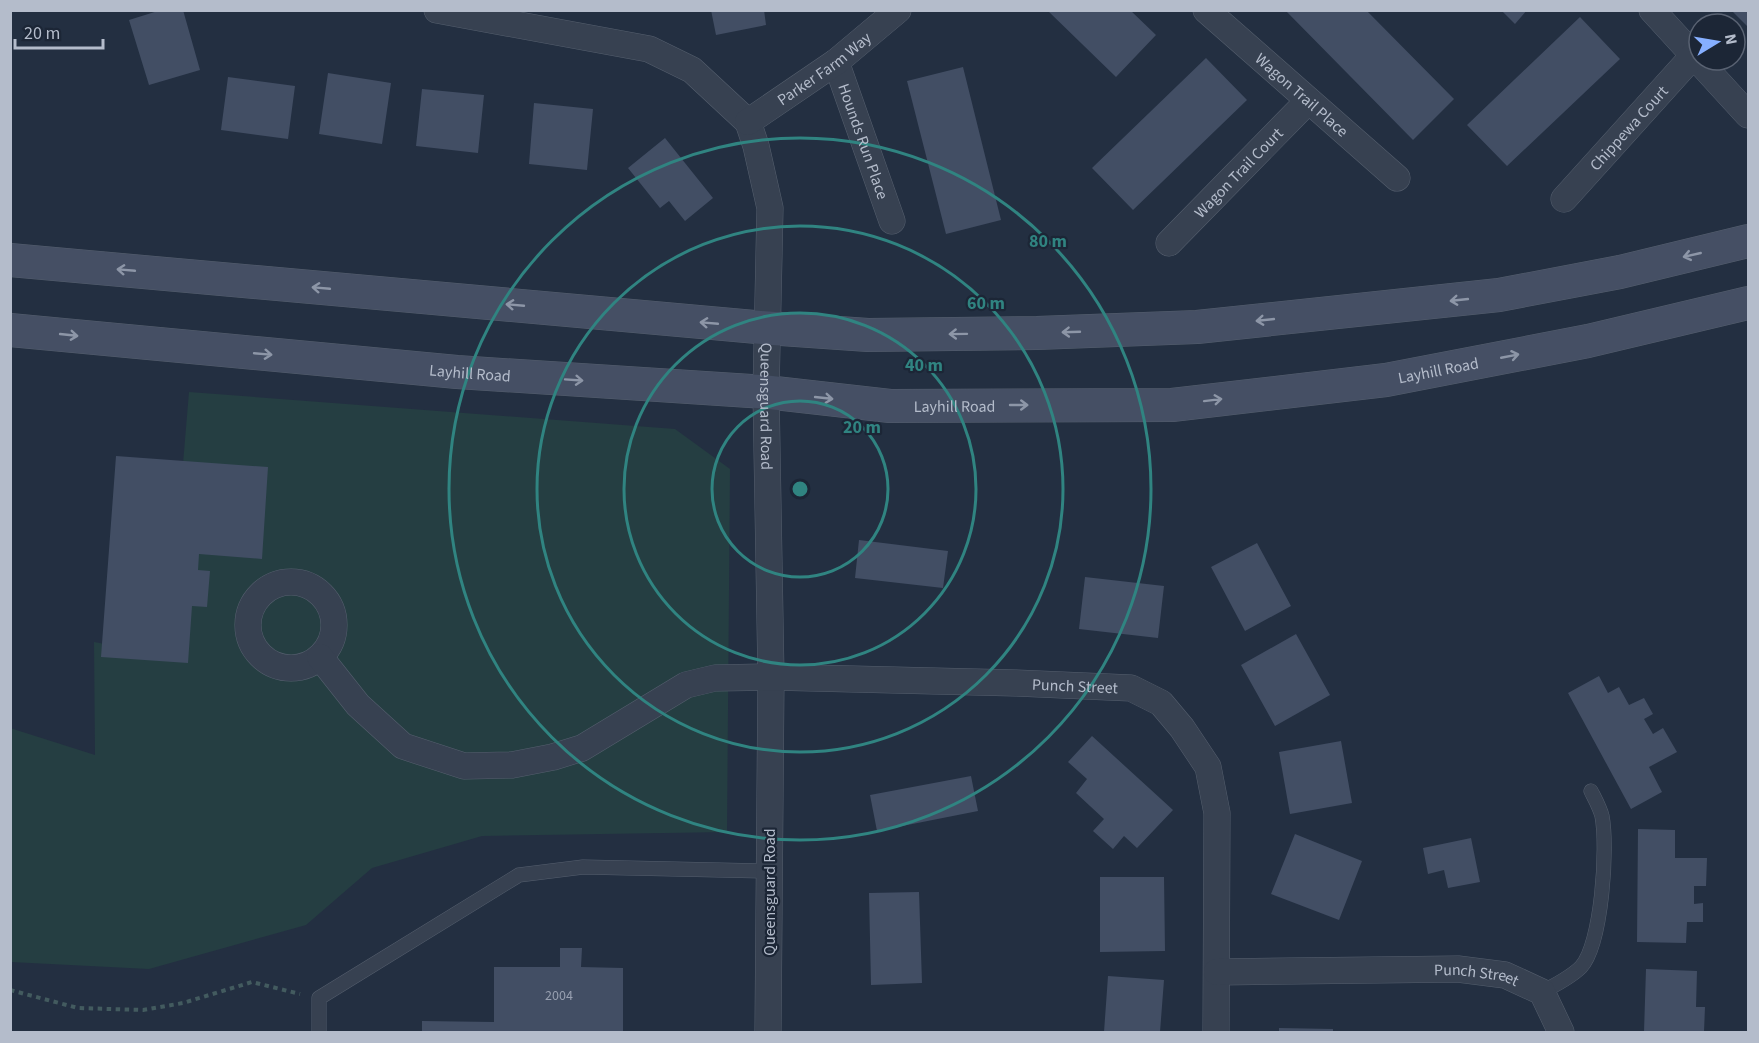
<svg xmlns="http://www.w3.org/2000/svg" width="1759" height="1043" font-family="'Source Sans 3',sans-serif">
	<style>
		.green { fill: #253e42 }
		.building { fill: #424e64 }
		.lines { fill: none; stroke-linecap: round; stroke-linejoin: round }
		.lane-casing { stroke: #555f6e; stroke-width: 15 }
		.street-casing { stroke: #555f6e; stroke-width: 27 }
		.secondary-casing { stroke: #555f6e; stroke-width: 34 }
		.path { stroke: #435b5f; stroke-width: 4; stroke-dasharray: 4.5 4.5; stroke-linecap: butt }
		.lane { stroke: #374151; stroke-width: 14 }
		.street { stroke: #374151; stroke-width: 26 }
		.secondary { stroke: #454f64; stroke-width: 33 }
		.oneway { stroke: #8d96a7 }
		.ring { fill: none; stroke: #308481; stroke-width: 3 }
		.labels { text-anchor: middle; stroke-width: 4.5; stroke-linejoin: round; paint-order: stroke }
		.number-label { font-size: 14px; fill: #98a0b1 }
		.street-label { font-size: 16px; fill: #b4bccb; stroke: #1c2636 }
		.centre { fill: #308481; stroke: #1c2636; stroke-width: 3 }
		.ring-label { font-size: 18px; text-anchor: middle; font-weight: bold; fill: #308481; stroke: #1c2636; stroke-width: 4.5; stroke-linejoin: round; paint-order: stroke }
	</style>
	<rect width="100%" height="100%" fill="#232f41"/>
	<path class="green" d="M189,392L675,429L730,469L727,832L482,836L372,868L306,925L149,969L11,962L10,728L95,755L94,642L167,655Z"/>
	<path class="building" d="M161,10H183L200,70L149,85L129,20Z
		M711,10H764L766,25L716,35Z
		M1047,10H1130L1156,35L1116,77Z
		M1285,10H1366L1454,99L1413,140Z
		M1501,10H1527L1515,24Z
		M1731,10H1748V27Z
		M1580,17L1620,59L1507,166L1467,125Z
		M1206,58L1247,100L1133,210L1092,168Z
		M963,67L1001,220L946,234L907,81Z
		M328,73L391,83L382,144L319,134Z
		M228,77L295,86L288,139L221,130Z
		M422,89L484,95L478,153L416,146Z
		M534,103L593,109L587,170L529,164Z
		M665,138L713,198L685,221L669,201L660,208L628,168Z
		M116,456L268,467L262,559L199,554L198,570L210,571L207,607L192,606L188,663L101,657Z
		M859,540L948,551L943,588L855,578Z
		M1257,543L1291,606L1245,631L1211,567Z
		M1085,577L1164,586L1158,638L1079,629Z
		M1296,634L1330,695L1275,726L1241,665Z
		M1599,676L1608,693L1619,687L1629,705L1644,698L1653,714L1644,719L1653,734L1663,728L1677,752L1649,767L1662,792L1631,809L1568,693Z
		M1092,736L1173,810L1137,848L1124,836L1113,849L1093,831L1104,819L1076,793L1087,779L1068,762Z
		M1341,741L1352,803L1290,814L1279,752Z
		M971,776L978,811L877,831L870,795Z
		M1638,829L1675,830V858H1707L1706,886H1694V904L1703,903V922H1687L1686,943L1637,942Z
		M1295,834L1362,861L1339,920L1271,894Z
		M1471,838L1480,882L1448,888L1444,870L1428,874L1423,848Z
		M1100,877H1164L1165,951L1100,952Z
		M919,892L922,983L871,985L869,893Z
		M560,948H582L581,967L623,968V1032H422V1021L494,1022V967H560Z
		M1646,969L1697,971L1696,1007H1705L1704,1032H1644Z
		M1108,976L1164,980L1160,1032H1104Z
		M1279,1028L1333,1029V1032H1279Z"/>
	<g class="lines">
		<g class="lane-casing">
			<path id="lane" d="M1542,992C1555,985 1570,978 1581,967C1602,944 1608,847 1602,816C1600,808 1595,799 1591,791
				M319,1032V998L519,875L583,867L769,871"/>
		</g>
		<g class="street-casing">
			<g id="street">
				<path id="s1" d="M437,10L649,49L692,70L748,122L756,146L770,208L766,392L771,677L768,1032"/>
				<path id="s2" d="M1206,10L1397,178"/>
				<path d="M1652,10L1748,115"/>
				<path id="s3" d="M836,62L892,221"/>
				<path id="s4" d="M748,122L836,62L898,10"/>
				<path id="s5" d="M1564,199L1693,56"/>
				<path id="s6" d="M1169,243L1308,101"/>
				<circle cx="291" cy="625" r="43"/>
				<path id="s7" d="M320,657L358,705L403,746L464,766L512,765L553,757L582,748L686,685L715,678L771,677L1016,683L1131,688L1161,703L1182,728L1208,767L1217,813L1216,1032"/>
				<path id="s8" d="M1217,972L1458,969L1505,975L1542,992L1561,1032"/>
			</g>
		</g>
		<g class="secondary-casing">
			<g id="secondary">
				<path d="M10,260L767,328L868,335L1037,333L1197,327L1499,295L1620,272L1748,241"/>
				<path id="s9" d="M10,330L457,372L766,392L890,406L1172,405L1386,380L1588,341L1748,303"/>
			</g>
		</g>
		<path class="path" d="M10,990L78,1008L143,1010L183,1003L252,982L300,994"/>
		<use href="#lane" class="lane"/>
		<use href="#street" class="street"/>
		<use href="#secondary" class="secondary"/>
	</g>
	<defs><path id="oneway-shaft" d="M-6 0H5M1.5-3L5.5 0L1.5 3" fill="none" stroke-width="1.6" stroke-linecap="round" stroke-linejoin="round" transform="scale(1.5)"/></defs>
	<g class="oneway">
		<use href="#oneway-shaft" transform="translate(1692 255) rotate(167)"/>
		<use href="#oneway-shaft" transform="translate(126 270) rotate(-175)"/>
		<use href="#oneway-shaft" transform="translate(321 288) rotate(-175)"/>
		<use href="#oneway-shaft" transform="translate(1459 300) rotate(174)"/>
		<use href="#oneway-shaft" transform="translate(515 305) rotate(-175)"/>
		<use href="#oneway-shaft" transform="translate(1265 320) rotate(174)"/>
		<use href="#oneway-shaft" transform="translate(709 323) rotate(-175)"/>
		<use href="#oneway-shaft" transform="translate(1071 332) rotate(178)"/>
		<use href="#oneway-shaft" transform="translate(958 334) rotate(179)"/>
		<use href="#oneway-shaft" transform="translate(69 335) rotate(6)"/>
		<use href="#oneway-shaft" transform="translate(263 354) rotate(5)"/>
		<use href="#oneway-shaft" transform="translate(1510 356) rotate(-11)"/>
		<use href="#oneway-shaft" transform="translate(574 380) rotate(4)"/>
		<use href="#oneway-shaft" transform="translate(824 398) rotate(6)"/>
		<use href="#oneway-shaft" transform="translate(1213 400) rotate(-7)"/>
		<use href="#oneway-shaft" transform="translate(1019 405)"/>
	</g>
	<g class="ring">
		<circle cx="800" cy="489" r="88"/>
		<circle cx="800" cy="489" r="176"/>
		<circle cx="800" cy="489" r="263"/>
		<circle cx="800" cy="489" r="351"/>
	</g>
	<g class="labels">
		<g class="number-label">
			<text x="559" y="1000">2004</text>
		</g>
		<g class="street-label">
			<text dy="6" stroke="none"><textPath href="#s4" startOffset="93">Parker Farm Way</textPath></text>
			<text dy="6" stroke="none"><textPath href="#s2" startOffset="128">Wagon Trail Place</textPath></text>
			<text dy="6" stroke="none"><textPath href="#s5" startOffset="96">Chippewa Court</textPath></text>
			<text dy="6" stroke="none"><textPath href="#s3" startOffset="84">Hounds Run Place</textPath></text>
			<text dy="6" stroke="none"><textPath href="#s6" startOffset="99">Wagon Trail Court</textPath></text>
			<text dy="6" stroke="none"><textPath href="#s9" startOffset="1434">Layhill Road</textPath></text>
			<text dy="6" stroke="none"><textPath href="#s9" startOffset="462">Layhill Road</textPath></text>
			<text dy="6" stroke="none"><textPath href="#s1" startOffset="627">Queensguard Road</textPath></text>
			<text dy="6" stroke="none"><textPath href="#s9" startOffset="948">Layhill Road</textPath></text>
			<text dy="6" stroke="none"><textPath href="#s7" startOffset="818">Punch Street</textPath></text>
			<text transform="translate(769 892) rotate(-90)" y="6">Queensguard Road</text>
			<text dy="6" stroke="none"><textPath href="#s8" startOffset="260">Punch Street</textPath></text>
		</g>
	</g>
	<circle cx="800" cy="489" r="9" class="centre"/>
	<g class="ring-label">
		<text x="1048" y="247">80 m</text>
		<text x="986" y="309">60 m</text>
		<text x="924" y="371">40 m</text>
		<text x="862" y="433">20 m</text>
	</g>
	<rect width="1759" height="1043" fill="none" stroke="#b4bccb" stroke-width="24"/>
	<g transform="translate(1717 42) rotate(79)"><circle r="28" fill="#1c2636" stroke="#596272" stroke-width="1.5"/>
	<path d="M0-4.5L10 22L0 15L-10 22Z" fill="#86afff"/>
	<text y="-9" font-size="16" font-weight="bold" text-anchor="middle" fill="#b4bccb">N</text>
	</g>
	<path d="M15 39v9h88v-9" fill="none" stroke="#b4bccb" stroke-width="3"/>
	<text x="24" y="39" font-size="18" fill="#b4bccb" stroke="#1c2636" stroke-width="4.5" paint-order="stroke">20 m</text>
</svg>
